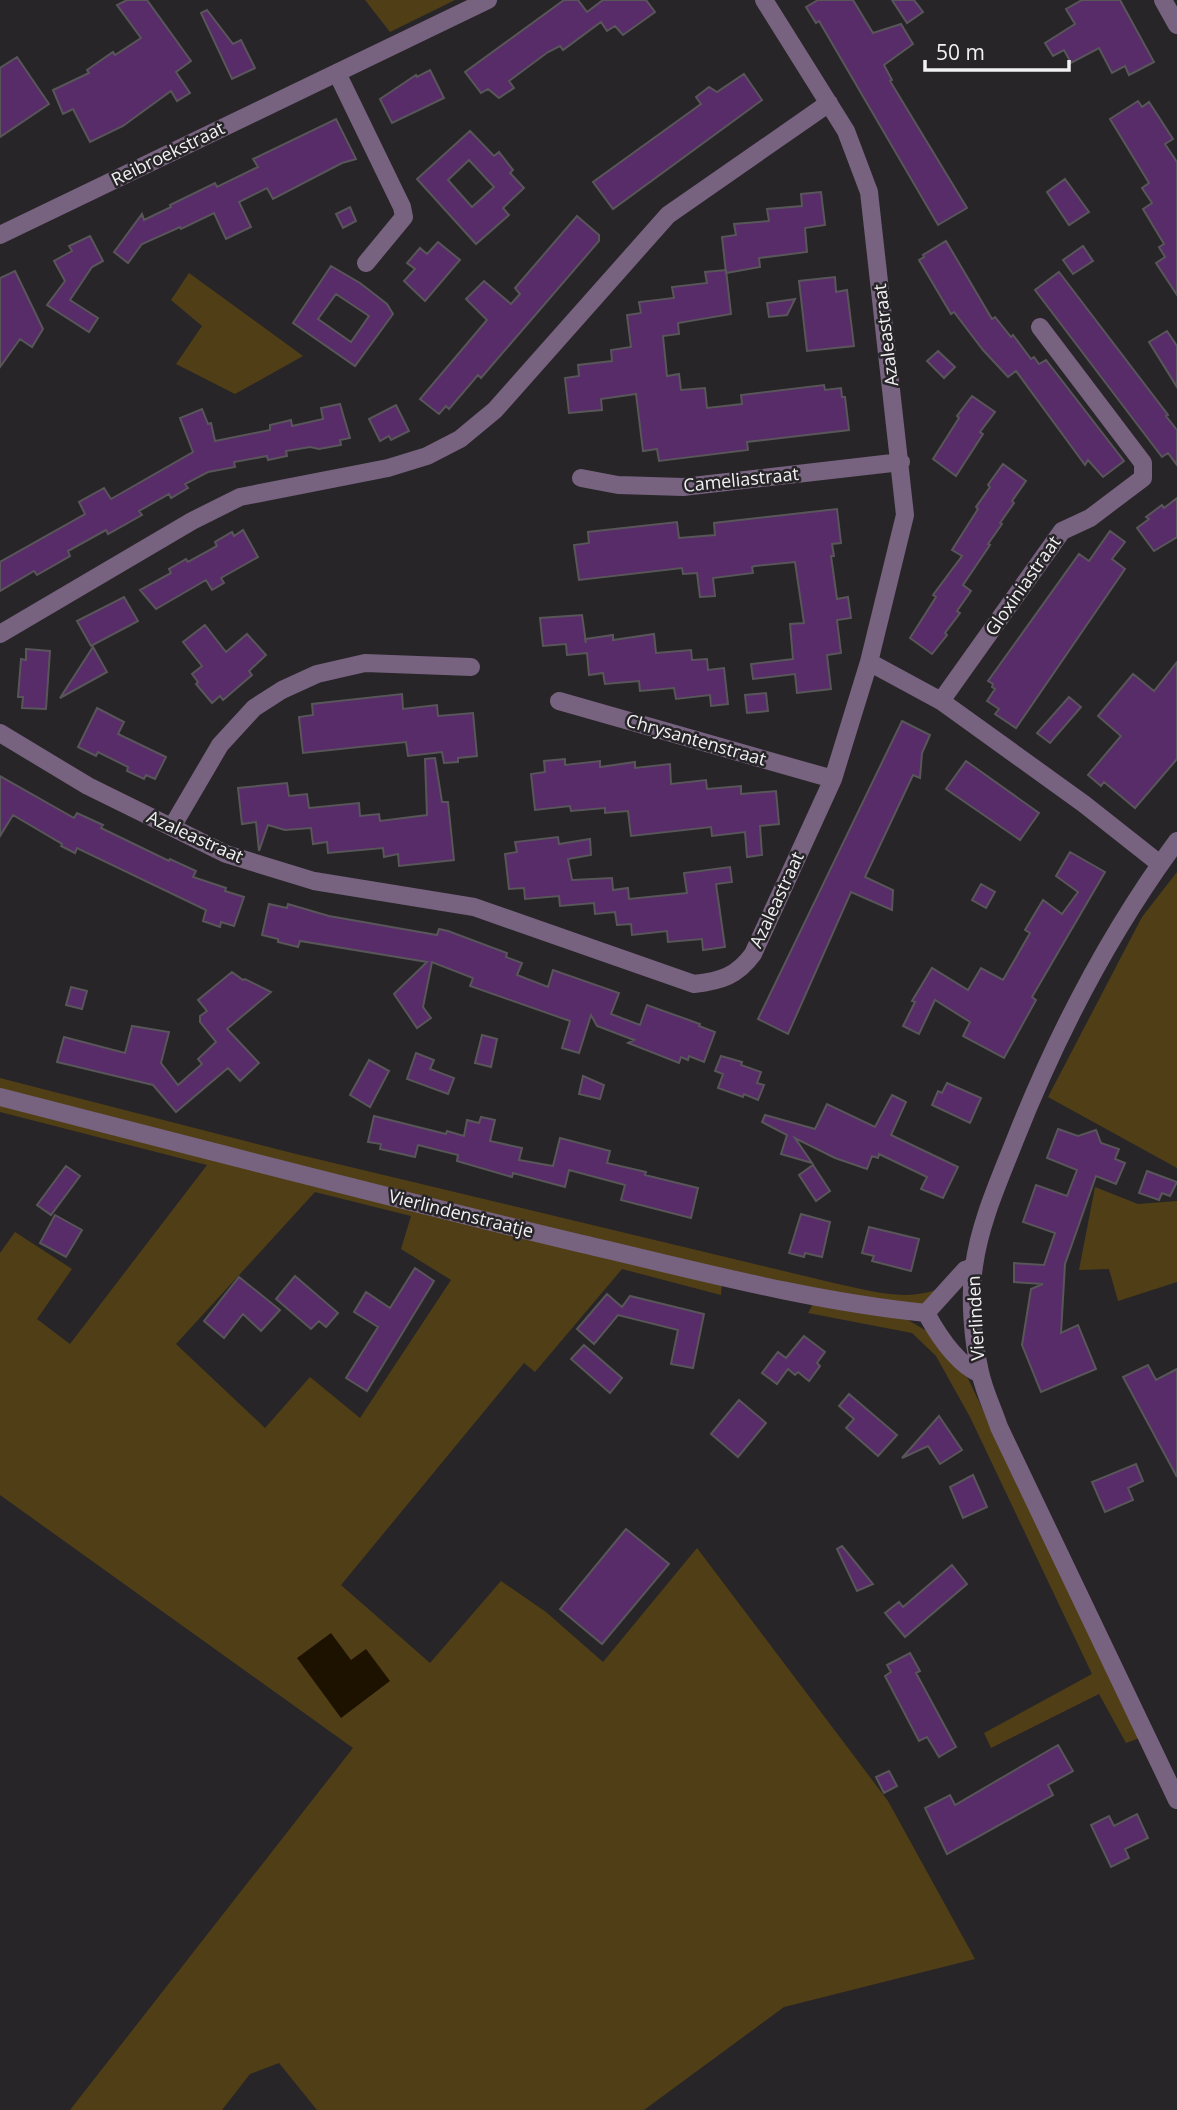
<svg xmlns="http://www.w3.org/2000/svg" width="1177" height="2110" font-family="'Open Sans',sans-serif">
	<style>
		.green { fill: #503f16; fill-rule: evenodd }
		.water { fill: #1d1200 }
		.building { fill: #572c68; stroke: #585659; stroke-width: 2; fill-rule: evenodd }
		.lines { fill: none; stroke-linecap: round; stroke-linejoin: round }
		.minor { stroke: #77637f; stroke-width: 18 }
		.tertiary { stroke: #77637f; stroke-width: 18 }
		.labels { text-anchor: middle; stroke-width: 5; stroke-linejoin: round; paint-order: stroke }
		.street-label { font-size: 18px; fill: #f1f0f2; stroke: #272528 }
	</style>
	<rect width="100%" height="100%" fill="#272528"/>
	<path class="green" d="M365,0H455L390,32Z
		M189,273L303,356L235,394L176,364L202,326L171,300Z
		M1177,872V1168L1048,1097L1142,917Z
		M0,1078L292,1153L838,1284C872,1291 902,1301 936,1290L931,1299L922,1305L887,1304L723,1271L721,1295L622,1269L535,1372L524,1363L341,1585L430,1663L501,1581L546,1612L603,1662L697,1548L888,1801L975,1959L784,2007L644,2110H317L279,2063L250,2074L222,2110H70L353,1748L0,1495V1253L15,1232L72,1269L37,1319L70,1344L207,1165L0,1112ZM315,1192L411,1216L401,1249L451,1280L360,1418L310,1377L265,1428L176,1344Z
		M1095,1187L1138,1204L1177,1201V1282L1118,1301L1109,1269L1079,1270Z
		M814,1302L903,1317L935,1336L962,1366L1140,1738L1126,1743L1099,1694L991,1748L984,1733L1092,1674L970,1417L936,1356L912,1333L808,1313Z"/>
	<path class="water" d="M331,1633L351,1660L366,1649L390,1681L341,1718L297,1658Z"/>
	<path class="building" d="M127,0H147L191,61L176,72L190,93L177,101L171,91L123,126L90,142L73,109L63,114L53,90L89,73L87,70L113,52L115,55L141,38L117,5Z
		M564,0H578L587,12L603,0H646L655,12L623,35L615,26L607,31L601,22L563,50L560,46L548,52L509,81L514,88L499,98L488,89L481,93L465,72Z
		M818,0H853L873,33L901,24L913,44L884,65L892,80L890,81L967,208L938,225L819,21L816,23L806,7Z
		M892,0H914L923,12L907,23Z
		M1082,0H1120L1154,62L1129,75L1125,66L1112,73L1099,48L1071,63L1064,50L1053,56L1045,43L1075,24L1066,9Z
		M207,10L233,44L241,40L255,68L232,79L201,13Z
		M17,57L49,104L0,137V68Z
		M430,70L444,98L392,123L380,99L416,75L417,77Z
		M744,74L762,100L613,209L593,182L701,104L696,97L709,87L717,92Z
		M1138,101L1142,107L1149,102L1173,139L1165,144L1177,162V295L1156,263L1165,257L1159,247L1164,244L1143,209L1152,203L1142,188L1149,183L1110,119Z
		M336,119L356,159L342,163L273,199L267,188L239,202L251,227L226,239L214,213L181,229L180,227L142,244L128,263L114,252L142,214L144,220L171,207L170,205L215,183L217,187L258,167L253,159Z
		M470,131L494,156L499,152L513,170L510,173L524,188L503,208L509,215L476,244L417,179ZM469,160L494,187L472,207L448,180Z
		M1065,179L1089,212L1069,225L1047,192Z
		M821,192L825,225L805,228L807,252L759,258L760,267L726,273L722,237L736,235L734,224L769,221L767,209L802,206L801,194Z
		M350,207L356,221L343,228L336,214Z
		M577,216L599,235V241L481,378L478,375L449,409L446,406L439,414L420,399L487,320L466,299L484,281L511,304L520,294L515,288Z
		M90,236L103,261L92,267L70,300L98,318L89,332L47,305L65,281L54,261L72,251L69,246Z
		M946,241L992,319L995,317L1011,337L1013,335L1031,359L1034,357L1039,364L1046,360L1124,461L1103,477L1088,460L1085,465L1016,371L1008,377L983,350L954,312L951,314L919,260L924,257L923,255Z
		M438,242L460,260L425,301L404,281L415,269L407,263L420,248L427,254Z
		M1083,246L1093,261L1073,274L1063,260Z
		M331,266L360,283L387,304L393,314L355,366L293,323ZM336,294L369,316L351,342L318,319Z
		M726,270L731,314L678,323L679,334L663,336L667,376L679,374L681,390L705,388L707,408L742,404L741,395L824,385L825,390L841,388L842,397H845L849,430L747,442L748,450L659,461L657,449L643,451L636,394L601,399L602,410L569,413L565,378L579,376L578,365L612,361L611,350L631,347L627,315L641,313L639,302L674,298L672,287L707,283L705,272Z
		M15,271L43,329L32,347L20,339L0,367V278Z
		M1059,272L1168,415L1166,416L1177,430V465L1168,453L1162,457L1035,290Z
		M835,277L836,292L847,290L854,346L807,351L799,281Z
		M795,299L787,315L769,317L767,303Z
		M1167,331L1177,346V387L1149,342Z
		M938,351L955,367L944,378L927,361Z
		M972,396L995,412L980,432L983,434L956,476L933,459L959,418L957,416Z
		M340,404L350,438L340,440L341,445L319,449L310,447L286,451L287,456L268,460L267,456L234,462L235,467L208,472L185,484L188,488L171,498L169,494L139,511L142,515L108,534L106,530L68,551L70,556L37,575L34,571L0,591V562L85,514L79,502L104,488L111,499L193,452L180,418L202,409L208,424L211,423L215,441L270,430V425L291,420L292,426L323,419L321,408Z
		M396,405L409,431L391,440L389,436L380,441L369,419Z
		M1003,464L1026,481L1012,501L1014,503L1000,523L1002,524L988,544L990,545L963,585L971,591L957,611L960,613L945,633L947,635L932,654L910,638L936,597L933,595L962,556L952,550L978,509L976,507L990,487L988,485Z
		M1177,498V537L1154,551L1137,528L1149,519L1146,517L1162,505L1164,508Z
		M837,509L841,543L832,544L834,556H831L837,599L848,597L851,618L837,620L841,653L827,655L831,689L797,693L795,674L753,679L751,664L793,659L790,624L804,623L795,562L755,566L752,567L753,573L713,578L715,596L700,597L697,573L683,574L682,568L579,580L574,545L589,543L588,532L677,522L679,538L715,535L714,523Z
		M243,530L258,557L221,578L224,583L212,590L206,580L156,609L140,590L171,573L169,569L186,559L188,562L217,546L215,542L232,532L234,536Z
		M1110,531L1125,542L1112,559L1125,569L1016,728L995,714L999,709L987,701L995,689L992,687L993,684L988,681L1079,554L1089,561Z
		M124,597L138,621L91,646L77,621Z
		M582,615L586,643L585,639L613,635V640L654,634L656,653L691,650L692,660L707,659L708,670L724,668L728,704L711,706L710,695L676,699L674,688L640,691L639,681L605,684L603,673L589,675L587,653L567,655L566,644L543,646L540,618Z
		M205,625L226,652L247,634L266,655L249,671L252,675L223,700L220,696L212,703L196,684L198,682L192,674L202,666L183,642Z
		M93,647L107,672L60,698Z
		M26,649L50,651L46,709L22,708L23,697H18L21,659L26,660Z
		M1177,662V759L1135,808L1104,782L1101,786L1088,775L1121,736L1098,716L1133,674L1154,691Z
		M766,693L768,711L747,713L745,695Z
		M402,694L403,709L437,705L438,716L473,713L477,756L458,758V762L444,763L442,752L408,756L406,742L303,753L299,717L313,715L312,704Z
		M1069,697L1081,707L1050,743L1037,733Z
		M97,708L124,722L118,734L166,757L155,779L146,775L144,779L127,771L128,767L98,752L96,756L78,747Z
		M902,721L930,735L922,753L920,778L913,775L865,877L893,890L892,910L851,892L788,1034L758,1019Z
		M435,758L442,802H448L454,860L399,866L398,854L384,857L383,848L328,853L327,842L313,844L311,828L285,830L268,825L259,851L256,822L242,824L238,788L287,783L289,796L307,794L309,808L359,803L360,816L379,814L380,821L427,815L425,759Z
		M565,759V765L600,761V767L635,762V768L670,764L671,784L706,780L707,789L741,786V794L776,791L779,824L760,826L762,855L747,857L745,832L712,836L711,827L631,836L628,811L605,813V808L571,811L570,806L535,810L531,774L545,772L544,761Z
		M966,761L1039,813L1020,840L946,789Z
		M0,776L74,818L77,813L103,825L101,828L169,861L170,859L196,871L193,877L226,888L225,891L244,897L234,926L221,922L220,927L203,921L206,910L77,848L75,853L61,846L62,844L13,815L0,836Z
		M558,837L559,844L590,839L591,855L568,859L572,880L612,878L613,890L628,888L629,899L687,893L684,873L730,867L732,882L716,884L725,947L703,950L702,939L668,942L667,931L632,935L631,924L617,925L615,912L595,914L594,903L560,906L559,896L525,899L524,888L509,889L505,854L517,852L515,842Z
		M1070,852L1105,872L1032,997L1036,1000L1004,1058L963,1036L970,1022L935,1000L919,1034L903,1026L915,1002L912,1001L932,968L968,990L981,968L1003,980L1030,933L1025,930L1043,900L1062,914L1078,892L1056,876Z
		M981,884L995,892L986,908L972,900Z
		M269,904L287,908L288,904L329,916L437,935L439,929L448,931L507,953L506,957L522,963L517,975L548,987L553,970L619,993L611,1014L640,1025L647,1005L700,1024L699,1026L715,1032L704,1062L689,1056L688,1060L681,1057L679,1063L628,1043L634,1040L597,1026L591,1015L579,1053L562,1048L570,1021L470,986L473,978L432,962L423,1007L431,1018L417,1028L394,994L427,962L300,941L298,947L278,942V939L262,935Z
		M232,972L243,980L245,979L271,992L227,1029L259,1063L240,1081L228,1068L176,1112L153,1085L57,1062L64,1037L125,1053L132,1026L169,1032L161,1063L178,1085L202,1064L198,1059L216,1042L200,1022V1016L207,1011L198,1000Z
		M71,987L87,991L82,1009L66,1005Z
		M482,1035L497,1039L491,1067L475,1063Z
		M416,1053L434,1060L430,1069L454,1078L448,1094L407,1079Z
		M721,1056L742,1062L741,1065L761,1072L757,1083L764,1085L758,1100L744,1094L743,1097L718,1088L723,1074L715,1071Z
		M369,1060L389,1071L370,1107L350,1095Z
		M583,1076L604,1085L600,1099L579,1094Z
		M947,1083L981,1098L970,1123L932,1105L938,1091L942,1093Z
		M892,1095L906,1102L891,1135L958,1167L943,1198L921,1189L927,1177L879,1154L878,1158L872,1156L867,1169L835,1158L795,1138L812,1163L781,1154L787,1135L762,1122L765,1115L815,1129L827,1104L875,1127Z
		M374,1116L446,1134L447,1131L464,1136L467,1120L479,1123L481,1117L495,1120L490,1141L522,1148L519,1160L553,1166L560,1138L610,1151L607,1163L646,1172L645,1175L698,1188L691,1218L621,1200L625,1185L569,1170L565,1187L513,1173L512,1177L457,1161L458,1155L418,1145L415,1157L380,1149L381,1144L368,1142Z
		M1058,1129L1078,1136L1096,1130L1101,1143L1119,1149L1115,1159L1125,1163L1116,1184L1096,1176L1065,1264L1061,1333L1078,1325L1096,1369L1041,1392L1022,1345L1031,1289L1043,1284L1014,1282V1263L1044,1265L1055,1233L1023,1222L1036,1185L1067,1196L1077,1170L1047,1158Z
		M813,1165L830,1191L816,1201L799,1175Z
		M66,1166L80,1176L51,1215L37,1205Z
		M1147,1171L1177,1182L1170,1196L1162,1193L1159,1200L1139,1193Z
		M801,1214L830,1222L822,1257L805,1253L804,1257L789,1253Z
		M55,1215L82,1230L66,1257L40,1243Z
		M869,1227L919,1239L911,1271L872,1261L874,1256L862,1253Z
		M415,1268L434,1281L367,1391L346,1378L378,1327L354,1312L366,1292L390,1308Z
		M295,1276L338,1313L326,1327L319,1321L311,1329L276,1299Z
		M239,1277L280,1310L261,1331L243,1314L224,1338L204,1321Z
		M607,1294L622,1307L630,1296L704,1314L693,1368L671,1364L678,1330L618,1315L594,1344L577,1329Z
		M804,1336L825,1352L817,1363L820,1366L809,1381L798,1372L795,1375L788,1369L777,1384L762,1373L778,1352L786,1358Z
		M584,1345L622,1378L610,1393L571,1359Z
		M1148,1365L1156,1380L1177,1369V1477L1123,1377Z
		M849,1394L897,1435L878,1456L846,1428L854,1419L839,1406Z
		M739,1400L766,1423L738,1457L711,1434Z
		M939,1416L962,1450L940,1464L928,1446L902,1458Z
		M1136,1464L1143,1481L1128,1488L1133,1500L1105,1512L1092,1482Z
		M973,1475L987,1507L963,1518L950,1487Z
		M626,1529L669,1564L602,1644L560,1609Z
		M842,1546L873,1584L857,1591L837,1549Z
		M952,1565L967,1584L905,1637L885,1613L899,1602L903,1607Z
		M910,1653L920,1671L916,1673L956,1747L939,1757L927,1737L919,1741L885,1676L891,1672L887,1665Z
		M1058,1745L1073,1771L1048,1785L1053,1795L947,1854L925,1808L950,1795L955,1805Z
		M889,1771L897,1786L884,1793L876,1777Z
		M1137,1814L1148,1838L1125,1849L1129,1858L1111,1867L1091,1825L1109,1816L1114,1826Z"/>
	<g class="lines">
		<path class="minor" d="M1163,0L1177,25
			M337,73L402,207L404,217L366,263
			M581,478L618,485L683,487L901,462
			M0,634L192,521L240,497L388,468L427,456L460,439L495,410L668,215L829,103
			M869,662L941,701L1084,804L1160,864
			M559,701L833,779
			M941,701L1062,531L1090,518L1143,478V463L1040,327
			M0,733L88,786L226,854L314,881L474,907L694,984C721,981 737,976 753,954L833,779L869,662L905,515L869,192L846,131L764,0
			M172,827L220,745L254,708L282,690L317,674L365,663L471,667
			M1177,841C1109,933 1057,1034 1015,1140C999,1181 980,1222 974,1266C969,1297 973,1341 980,1372C984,1391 993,1409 999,1427L1177,1800
			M0,1097C191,1146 382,1196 574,1242C691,1269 807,1301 926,1313
			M926,1313C938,1335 957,1364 980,1374
			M926,1313L965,1270L973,1267"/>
		<path class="tertiary" d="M0,235L488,0"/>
	</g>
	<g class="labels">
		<g class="street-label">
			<text transform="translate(168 154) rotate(-26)" y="6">Reibroekstraat</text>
			<text transform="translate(886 335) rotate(-97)" y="6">Azaleastraat</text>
			<text transform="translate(741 480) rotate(-6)" y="6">Cameliastraat</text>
			<text transform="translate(1023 586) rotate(-55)" y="6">Gloxiniastraat</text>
			<text transform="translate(696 740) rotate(16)" y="6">Chrysantenstraat</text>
			<text transform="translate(195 837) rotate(24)" y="6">Azaleastraat</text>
			<text transform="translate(777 900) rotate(-65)" y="6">Azaleastraat</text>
			<text transform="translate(461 1214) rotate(14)" y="6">Vierlindenstraatje</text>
			<text transform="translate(976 1318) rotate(-93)" y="6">Vierlinden</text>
		</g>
	</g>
	<path d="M925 60v10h144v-10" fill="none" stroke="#f1f0f2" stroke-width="3.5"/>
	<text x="936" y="60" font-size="21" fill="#f1f0f2" stroke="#272528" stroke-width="5" paint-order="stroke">50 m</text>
</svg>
